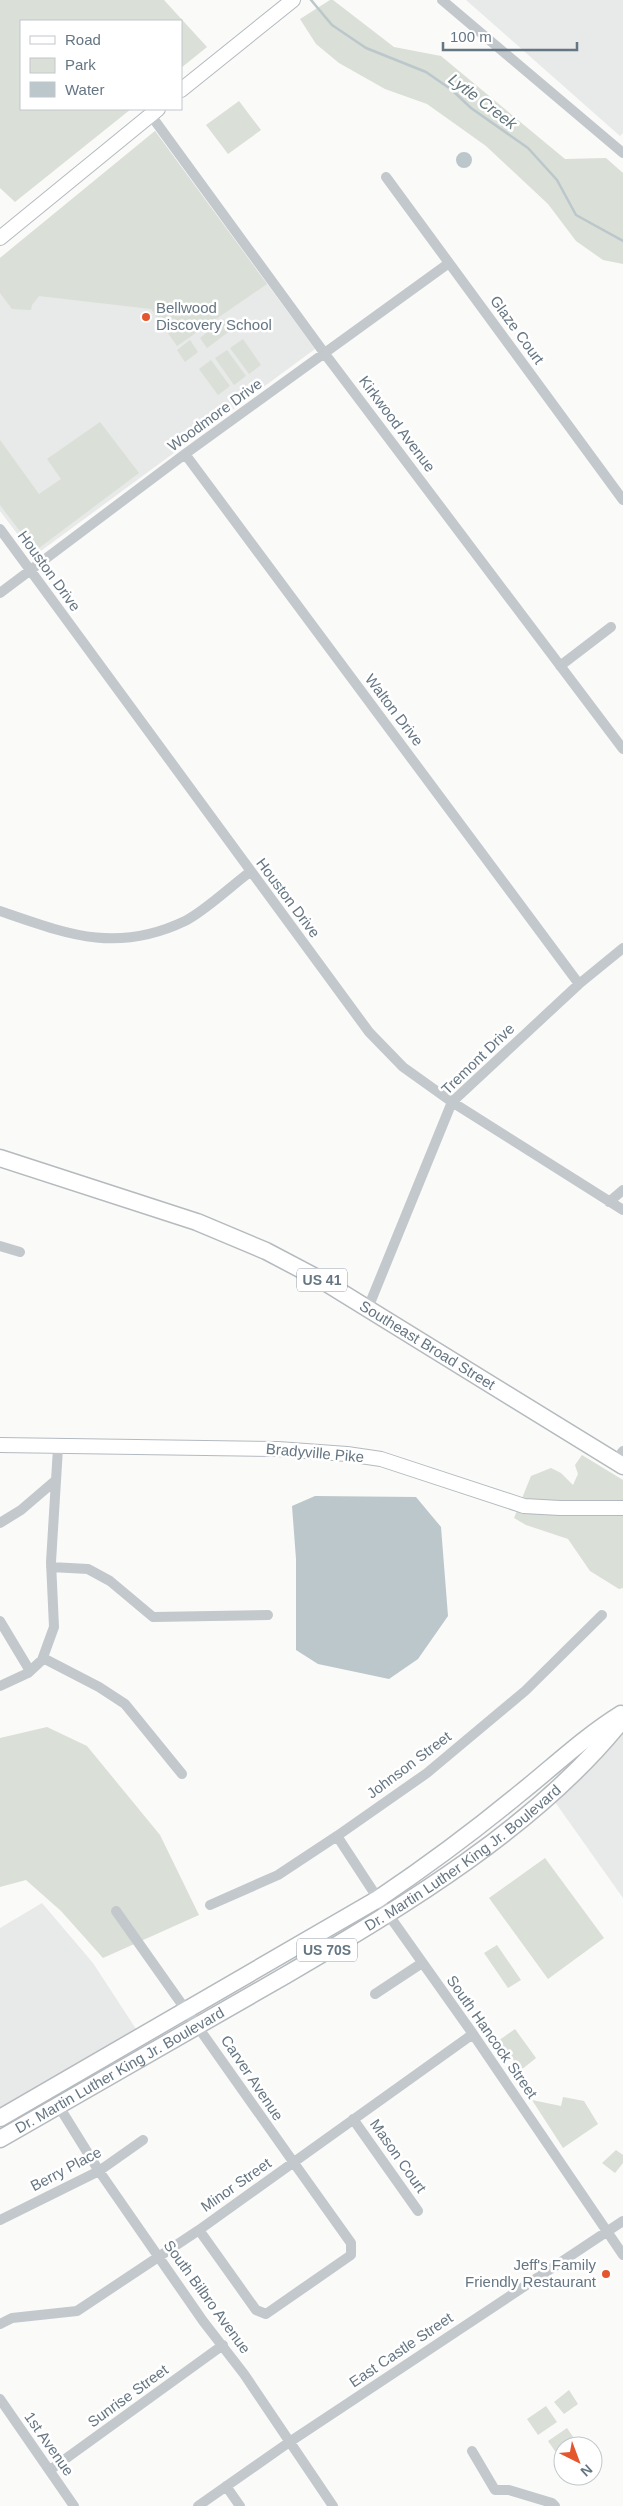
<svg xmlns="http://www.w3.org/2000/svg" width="623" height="2506" font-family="Arial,sans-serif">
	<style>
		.built { fill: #e8e9e9 }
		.green { fill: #dadfd7 }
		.water { fill: #bbc7cb }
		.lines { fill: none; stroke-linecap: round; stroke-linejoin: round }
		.stream { stroke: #bbc7cb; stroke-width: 2.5 }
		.secondary-casing { stroke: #b3babf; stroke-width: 16 }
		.primary-casing { stroke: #b5babe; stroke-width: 19 }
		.street { stroke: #c3c8cc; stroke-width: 10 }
		.secondary { stroke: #fff; stroke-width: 14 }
		.primary { stroke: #fff; stroke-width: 16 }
		.poi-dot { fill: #e4572e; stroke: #fff; stroke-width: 2 }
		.labels { text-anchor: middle; stroke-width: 5; stroke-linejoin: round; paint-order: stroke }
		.shield { fill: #fff; stroke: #939fa8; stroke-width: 1 }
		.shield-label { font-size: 14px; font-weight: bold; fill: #657683 }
		.poi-label { font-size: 15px; fill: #657683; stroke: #fff; text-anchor: start }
		.street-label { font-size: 15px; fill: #657683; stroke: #fff }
		.water-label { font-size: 16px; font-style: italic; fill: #60757c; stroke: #fff }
	</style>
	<rect width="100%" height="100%" fill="#fafaf8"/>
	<path class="built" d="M466,0H623V133L620,136Z
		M155,131L315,349L34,556L0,511V258Z
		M623,1734V1898L555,1802Z
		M42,1903L93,1963L138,2032L0,2112V1928Z"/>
	<path class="green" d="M0,0H164L207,47L181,68V21H21V109H131L15,202L0,188Z
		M330,0H333L394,47L441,56L565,159L606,158L623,173V264L603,260L576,241L548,204L486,146L427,104L385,89L339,63L316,44L300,19Z
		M239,101L261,130L228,154L206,125Z
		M155,131L267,284L177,346L151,309L39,296L32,305L31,310L12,309L0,293V258Z
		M223,319L231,330L207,348L200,338Z
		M243,339L261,365L249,374L230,348Z
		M190,340L198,352L185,362L177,350Z
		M227,350L246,376L234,385L215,358Z
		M211,360L230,386L218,395L199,369Z
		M100,422L139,473L35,551L0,505V440L39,494L61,479L47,459Z
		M582,1455L623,1480V1588L619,1589L590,1571L568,1539L526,1525L514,1518L531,1476L551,1468L561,1473L573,1485L578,1474L575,1465Z
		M47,1727L87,1746L160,1835L199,1915L103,1958L61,1911L26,1880L0,1887V1738Z
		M545,1858L604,1938L548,1979L489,1898Z
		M497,1945L521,1980L508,1988L484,1953Z
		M515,2029L536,2058L521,2070L498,2041Z
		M563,2097L584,2101L598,2124L563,2148L532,2100L561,2106Z
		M616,2150L623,2155V2163L615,2173L602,2163Z
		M569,2390L578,2404L564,2414L554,2402Z
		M546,2406L557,2422L538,2435L527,2419Z
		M567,2428L578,2444L575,2446H563V2454L559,2457L548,2441Z"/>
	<path class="water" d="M456 160a8 8 0 1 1 16 0a8 8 0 1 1-16 0Z
		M315,1496L416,1497L441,1527L448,1616L418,1659L389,1679L318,1664L296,1650V1559L292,1506Z"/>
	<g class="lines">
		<path class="stream" d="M311,0L332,25L366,48L426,72L452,90L471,108L528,148L557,180L576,215L623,241"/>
		<g class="secondary-casing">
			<path id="secondary" d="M181,90L293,0
				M0,238L158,109
				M0,1445L278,1449L347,1454L381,1459L524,1506L560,1508H623"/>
		</g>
		<g class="primary-casing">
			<g id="primary">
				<path id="s1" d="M0,1158L197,1222L266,1251L323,1281L623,1466"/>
				<path d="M0,2118L378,1899C427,1866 473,1832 519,1794C553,1767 584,1737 621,1714"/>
				<path id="s2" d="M0,2139C95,2084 191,2030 286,1975C404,1906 538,1826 623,1719"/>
			</g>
		</g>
		<path class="street" d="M442,0L623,153
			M150,114L325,354L623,749
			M386,177L623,500
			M185,454L579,984
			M0,529L369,1032L403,1067L452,1102L623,1210
			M0,593L185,454L449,263
			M560,666L611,627
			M0,911C67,934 116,954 185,921C205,911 231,886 250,872
			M609,1202L623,1190
			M0,1246L20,1252
			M368,1308L452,1102L579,984L623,948
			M615,1462L623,1451
			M0,1523L21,1510L56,1480
			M51,1567L88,1569L110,1581L153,1617L268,1615
			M0,1621L30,1671
			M43,1658L99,1687L125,1704L182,1774
			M0,1686L28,1673L42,1660L54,1627L51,1562L58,1448
			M337,1836L388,1914L473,2034L623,2255
			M210,1905L278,1875L337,1836L427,1773L525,1691L602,1615
			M116,1911C195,2022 272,2133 351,2243V2255L266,2314L256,2310L199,2230
			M375,1994L422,1963
			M58,2105L99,2171L203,2321L244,2374L333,2506
			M353,2119L418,2211
			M0,2220L99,2171L143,2140
			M0,2324L12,2318L77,2311L199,2230L473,2034
			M0,2399L74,2506
			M472,2451L495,2490H509L552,2503L555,2506
			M50,2470L223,2345
			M226,2486L240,2506
			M198,2506L288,2443L623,2221"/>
		<use href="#secondary" class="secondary"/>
		<use href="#primary" class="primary"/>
	</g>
	<g class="poi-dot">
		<circle cx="146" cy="317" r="5"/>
		<circle cx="606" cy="2274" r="5"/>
	</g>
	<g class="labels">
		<g class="shield">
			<rect x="297" y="1268.5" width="50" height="23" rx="4"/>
			<rect x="297" y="1938.5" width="60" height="23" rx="4"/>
		</g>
		<g class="shield-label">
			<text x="322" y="1285">US 41</text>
			<text x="327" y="1955">US 70S</text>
		</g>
		<g class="poi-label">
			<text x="156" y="313">Bellwood<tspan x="156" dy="17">Discovery School</tspan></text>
			<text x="596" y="2270" text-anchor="end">Jeff's Family<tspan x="596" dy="17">Friendly Restaurant</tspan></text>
		</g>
		<g class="street-label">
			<text transform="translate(517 330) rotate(54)" y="5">Glaze Court</text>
			<text transform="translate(215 415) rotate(-36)" y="5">Woodmore Drive</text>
			<text transform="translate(397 424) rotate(53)" y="5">Kirkwood Avenue</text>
			<text transform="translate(49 571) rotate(54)" y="5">Houston Drive</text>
			<text transform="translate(394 710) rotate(53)" y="5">Walton Drive</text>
			<text transform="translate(288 898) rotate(53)" y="5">Houston Drive</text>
			<text transform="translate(478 1059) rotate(-44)" y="5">Tremont Drive</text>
			<text dy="5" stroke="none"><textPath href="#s1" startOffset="469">Southeast Broad Street</textPath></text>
			<text transform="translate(315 1453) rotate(5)" y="5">Bradyville Pike</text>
			<text transform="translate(409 1765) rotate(-37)" y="5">Johnson Street</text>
			<text dy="5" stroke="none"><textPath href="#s2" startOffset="542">Dr. Martin Luther King Jr. Boulevard</textPath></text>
			<text transform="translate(492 2037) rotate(55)" y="5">South Hancock Street</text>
			<text dy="5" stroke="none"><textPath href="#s2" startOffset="138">Dr. Martin Luther King Jr. Boulevard</textPath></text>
			<text transform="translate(252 2078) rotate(56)" y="5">Carver Avenue</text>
			<text transform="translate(398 2156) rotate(55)" y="5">Mason Court</text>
			<text transform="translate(66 2169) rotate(-28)" y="5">Berry Place</text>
			<text transform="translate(236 2185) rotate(-35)" y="5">Minor Street</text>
			<text transform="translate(207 2297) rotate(54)" y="5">South Bilbro Avenue</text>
			<text transform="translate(401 2350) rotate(-34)" y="5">East Castle Street</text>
			<text transform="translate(128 2396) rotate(-36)" y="5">Sunrise Street</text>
			<text transform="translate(49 2444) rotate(55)" y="5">1st Avenue</text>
		</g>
		<g class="water-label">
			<text transform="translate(483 101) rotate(37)" y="6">Lytle Creek</text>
		</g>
	</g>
	<rect x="20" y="20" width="162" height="90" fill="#ffffff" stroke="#c1c8cd"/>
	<rect x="30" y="36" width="25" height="8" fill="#ffffff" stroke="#c1c8cd"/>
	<text x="65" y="45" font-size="15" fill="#657683">Road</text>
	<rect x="30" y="58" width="25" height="15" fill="#dadfd7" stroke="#c1c8cd"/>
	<text x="65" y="70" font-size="15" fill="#657683">Park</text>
	<rect x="30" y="82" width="25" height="15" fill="#bbc7cb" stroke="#c1c8cd"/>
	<text x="65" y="95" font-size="15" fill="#657683">Water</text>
	<g transform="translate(578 2461) rotate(138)"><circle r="24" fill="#ffffff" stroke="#c1c8cd"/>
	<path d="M0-4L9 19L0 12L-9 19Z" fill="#e4572e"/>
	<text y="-8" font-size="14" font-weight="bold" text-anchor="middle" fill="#657683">N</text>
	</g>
	<path d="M443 42v8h134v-8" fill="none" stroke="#657683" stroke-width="2.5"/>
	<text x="450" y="42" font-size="15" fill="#657683" stroke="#ffffff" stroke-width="4" paint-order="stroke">100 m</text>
</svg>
